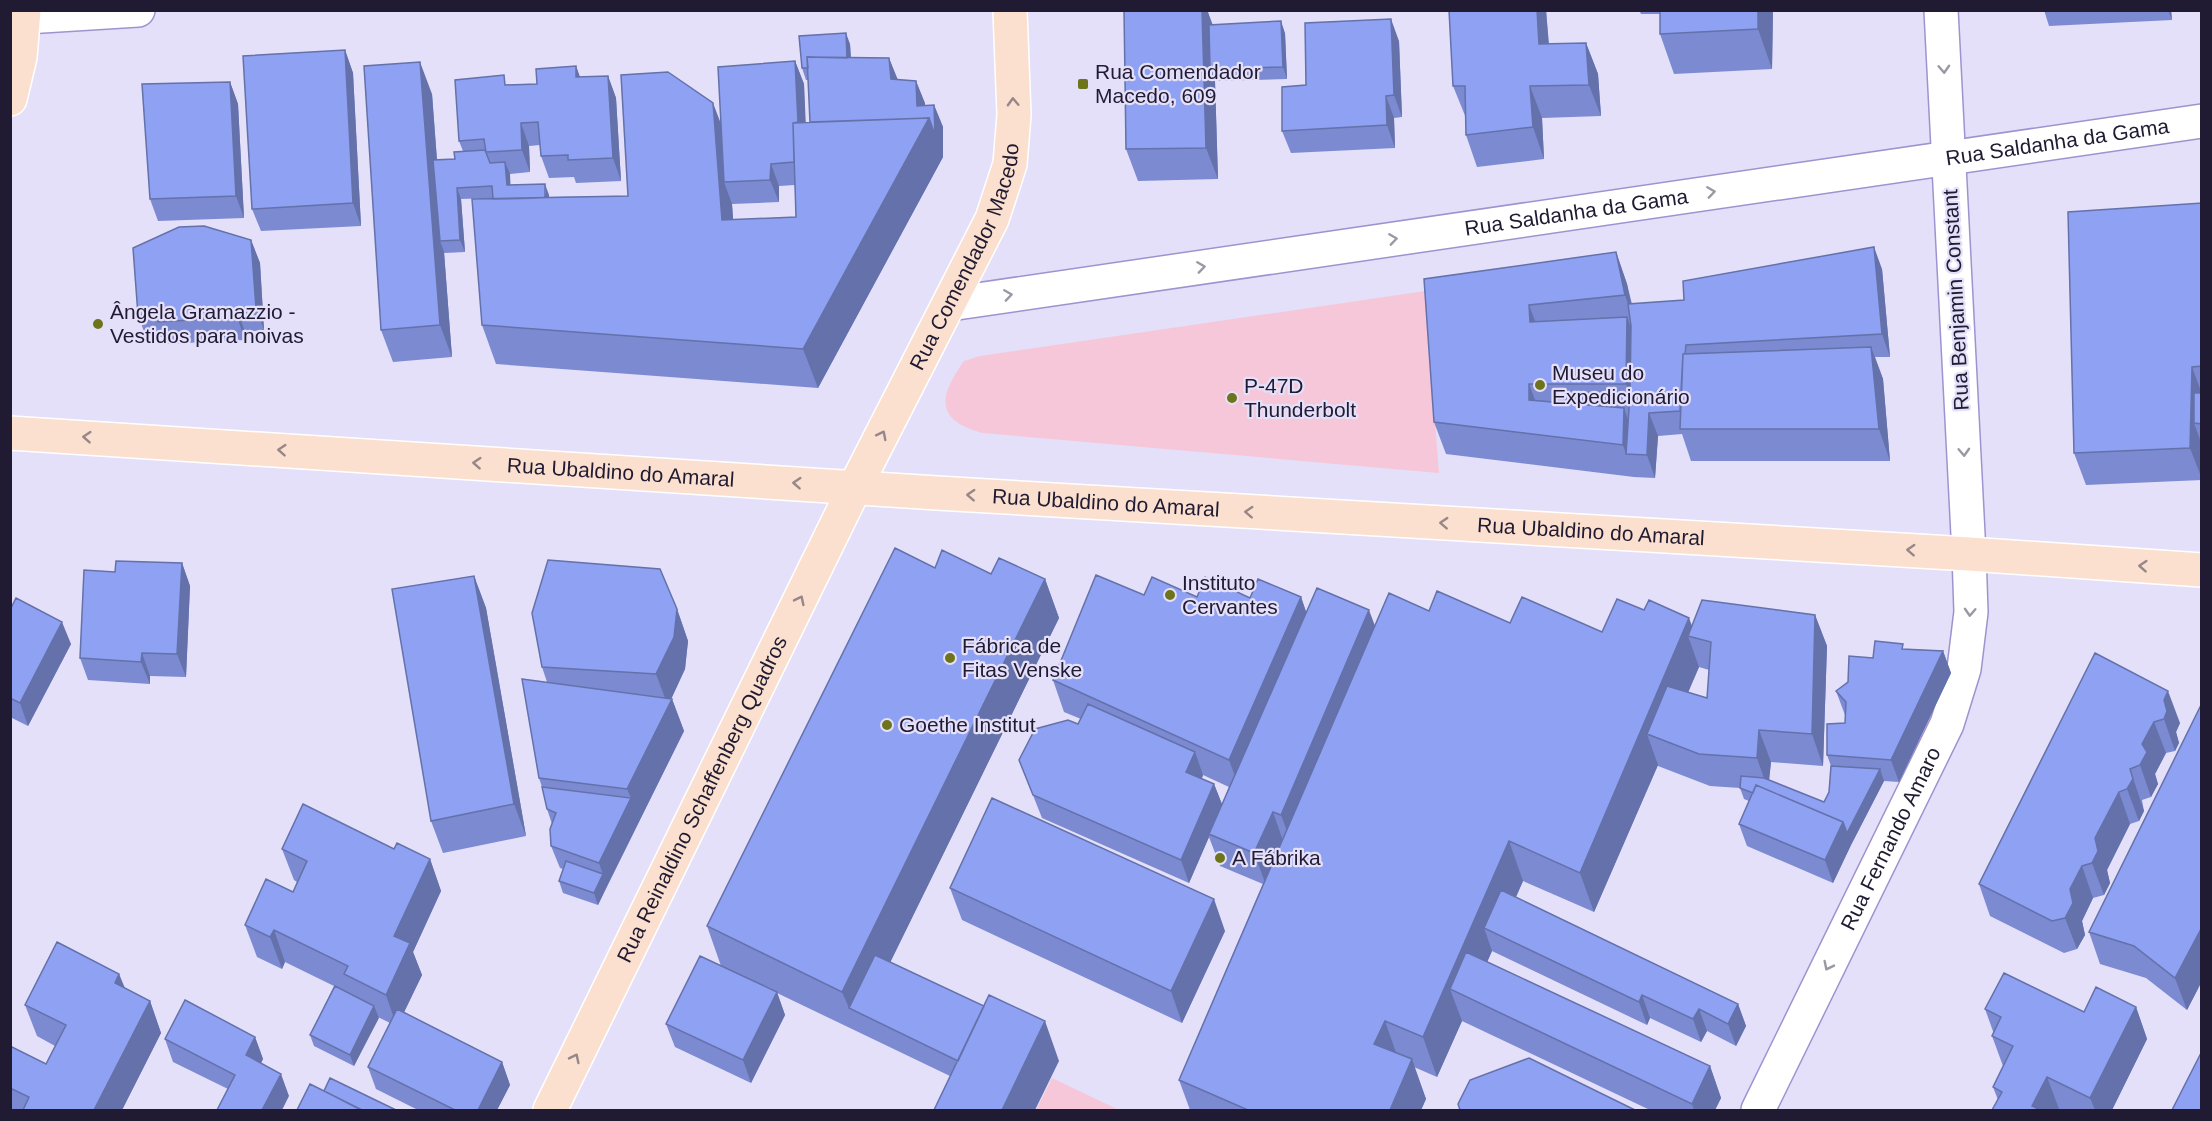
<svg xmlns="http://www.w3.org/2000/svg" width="2212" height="1121" font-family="Arial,sans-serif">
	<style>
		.green { fill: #f6c7d9 }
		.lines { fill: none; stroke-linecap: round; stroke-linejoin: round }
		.minor-casing { stroke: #9f93cf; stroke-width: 36 }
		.major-casing { stroke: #fff; stroke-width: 36 }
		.minor { stroke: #fff; stroke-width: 33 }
		.major { stroke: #fbe0cf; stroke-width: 33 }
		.wall { fill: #7b8ad1; fill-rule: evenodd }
		.shaded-wall { fill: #6471aa }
		.building { fill: #8fa1f3; stroke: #6471aa; stroke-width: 1.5 }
		.oneway { stroke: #9b98a3 }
		.oneway2 { stroke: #988788 }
		.poi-dot { fill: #6e741b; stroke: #e4e0f9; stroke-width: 2 }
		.labels { text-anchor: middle; stroke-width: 4.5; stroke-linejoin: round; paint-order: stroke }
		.poi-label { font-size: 21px; fill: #201b32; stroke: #e4e0f9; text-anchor: start }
		.street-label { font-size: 21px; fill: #201b32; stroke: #e4e0f9 }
	</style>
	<rect width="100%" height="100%" fill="#e4e0f9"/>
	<path class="green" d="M1425,291L1439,473L983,433C934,420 939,396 964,361L980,356Z
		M1052,1078L1119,1110H1036Z"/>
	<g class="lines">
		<g class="minor-casing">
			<g id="minor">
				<path d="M10,18L138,10"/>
				<path id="s1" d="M950,304L2202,121"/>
				<path id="s2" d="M1758,1110L1947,724L1964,669L1971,612L1969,554L1941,10"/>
			</g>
		</g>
		<g class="major-casing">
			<g id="major">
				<path d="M10,99L20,57L24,10"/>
				<path id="s3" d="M10,433L937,493L1969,554L2202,570"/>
				<path id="s4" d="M550,1110L855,487L992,219L1010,164L1014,115L1010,10"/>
			</g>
		</g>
		<use href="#minor" class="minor"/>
		<use href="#major" class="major"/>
	</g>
	<path class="wall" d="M1124,10H1217L1208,12L1212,25L1285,33L1287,79L1215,81L1218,179L1138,181L1126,149Z
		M1449,10H1546L1549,44L1586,43L1598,74L1601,116L1542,118L1544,159L1477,167L1466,135V118L1453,86Z
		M1639,10H1773L1772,69L1674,74L1660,34V14H1641Z
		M2044,10H2171L2172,20L2049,26Z
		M1399,41L1402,117L1394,118L1395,148L1291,153L1282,131L1306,85Z
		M850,44L851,58H889L897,80L916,81L925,105H934L943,127V157L818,388L496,364L482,325L492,198L461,199L465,252L444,253V252L452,357L393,362L381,330L432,94L437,160L455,159L463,151L459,141L507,85L537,84L576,66L580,77L608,76L616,98L621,181L576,183L574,177L549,178L541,156L540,145L529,146L530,172L510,174V185L549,195V197L628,196L795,61L804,84L805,122H810L808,80H806L802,68ZM795,185L796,217L733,220L732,204L779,202V186Z
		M345,50L353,73L361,226L261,231L252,209Z
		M230,82L238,104L244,218L158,221L150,199Z
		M2202,203V480L2086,485L2074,453Z
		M251,240L260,263L264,330L245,332V340L166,344L164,337H146L138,315Z
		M1616,252L1627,284L1632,304L1684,300L1882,269L1890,357H1875L1883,379L1890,461H1691L1682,434L1658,436L1655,478L1634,477L1446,454L1434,422L1424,279Z
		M182,563L190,586L186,677L150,676V684L88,680L80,658L115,572Z
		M935,568L1045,579L1059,618L890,962L1059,1061L950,1076L777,993L785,1015L751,1083L675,1047L666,1024L721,966L707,926Z
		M474,576L486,608L526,836L443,853L431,821Z
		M1144,595L1250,598L1301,597L1306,612L1375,626L1429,611L1510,623L1602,632L1644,610L1692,626L1815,615L1827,646L1823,766L1771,762L1769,780L1824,802L1829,792L1831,766L1827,755L1845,723V715L1836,691L1848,682L1873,658L1905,649L1943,651L1951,673L1899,782L1884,781L1851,845L1833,883L1747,846L1739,824L1749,801L1744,799L1740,788L1710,786L1658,766V765L1594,912L1523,881L1516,897L1738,1004L1746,1026L1736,1046L1707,1031L1701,1042L1650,1018L1647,1025L1492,951L1487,962L1710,1066L1721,1098L1715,1110H1650L1462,1021L1437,1077L1414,1067L1426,1099L1421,1110H1190L1179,1080L1263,884L1220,866L1209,837L1189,883L1042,818L1019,760L1078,724L1081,719L1064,712L1053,680ZM1699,667L1709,670L1707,698L1688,692ZM1203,775L1229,787L1222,804L1214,784L1202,779Z
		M677,609L688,641L685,669L671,699H672L684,731L598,905L563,893L559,881L563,869L560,868L551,846L552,824L547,809L542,787L539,778L547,682L542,667Z
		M10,610L71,644L28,726L10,717Z
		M2095,653L2180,723L2176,732L2179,743L2175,751L2166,753L2155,774L2158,784L2151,797L2142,800L2144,811L2139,821L2130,824L2107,870L2110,883L2104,895L2093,898L2082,921L2085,935L2077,949L2064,953L1990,916L1979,884Z
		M2202,703V981L2187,1010L2146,978L2100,964L2089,932Z
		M282,849H394L430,859L441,891L413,952L422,975L404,1012L502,1062L510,1085L497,1110H418L376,1089L368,1067L390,1023L378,1017L354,1066L314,1046L310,1035L334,986L285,962L282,969L257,957L245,925L293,892L297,882L294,880Z
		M950,888L1225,931L1182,1023L962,920Z
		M119,974L125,988L150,1001L161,1033L122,1110H10V1046L46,1064L55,1046L37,1036L25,1005Z
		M2136,1007L2147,1039L2112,1110H2061L2059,1109L1998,1100L1993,1087L2003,1066L1992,1036L1994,1034L1985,1009L2084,1012Z
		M255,1037L263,1059L261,1063L289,1096L228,1089L173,1062L165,1039Z"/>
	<path class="shaded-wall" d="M1202,10H1207L1214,28L1210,69L1215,81L1218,179L1206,148Z
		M1537,10H1546L1551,76L1539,44Z
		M1758,10H1773L1772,69L1758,29Z
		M2168,10H2171L2172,20Z
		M1391,19L1399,41L1402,117L1394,95Z
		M1281,21L1285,33L1287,79L1283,67Z
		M846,33L850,44L852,80L848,68Z
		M1586,43L1598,74L1601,116L1589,85Z
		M345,50L353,73L361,226L353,203Z
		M889,58L898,80L891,79Z
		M795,61L804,84L807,150L800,162Z
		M420,62L432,94L443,241H440L444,252L452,357L440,325Z
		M576,66L584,89L576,77Z
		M608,76L616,98L621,181L613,158Z
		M916,81L925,103V125L934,105L943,127V157L818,388L803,349L917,106Z
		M230,82L238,104L244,218L236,196Z
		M1530,86L1542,118L1544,159L1533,127Z
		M1386,96L1394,118L1395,148L1387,125Z
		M713,103L728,142L724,182L732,204L736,259L722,220Z
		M521,123L529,146L530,172L522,150Z
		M505,162L510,174L511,197L507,185Z
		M771,164L779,186V202L770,180Z
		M545,184L549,195L551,237L547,225Z
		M457,188L461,199L465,252L460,240Z
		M251,240L260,263L264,330L256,308Z
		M1874,247L1882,269L1890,357L1882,334Z
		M1616,252L1627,284L1636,327L1625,295Z
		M1529,305L1541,337L1530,322Z
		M237,309L245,332V340L237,317Z
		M1627,317L1639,349L1638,416L1626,384Z
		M1871,347L1883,379L1890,461L1879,429Z
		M2192,367L2202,394L2194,423L2202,445V479L2190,448Z
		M1529,384L1541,416L1529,400Z
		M1624,408L1635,440L1626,454L1623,445Z
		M1649,413L1658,436L1655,478L1647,455Z
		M182,563L190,586L186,677L177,654Z
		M474,576L486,608L526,836L514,804Z
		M1045,579L1059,618L864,1016L849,1008L842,992Z
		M1301,597L1312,629L1241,792L1229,760Z
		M677,609L688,641L685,669L668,706L656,674Z
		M1369,610L1381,642L1293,847L1281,815Z
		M1815,615L1827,646L1823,766L1812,734Z
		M1689,618L1697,639L1688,636L1699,667L1667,742L1647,734L1658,765L1594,912L1580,873Z
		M62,622L71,644L28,726L20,703Z
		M1943,651L1951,673L1899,782L1891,760Z
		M142,653L150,676V684L141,662Z
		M2168,691L2180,723L2176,732L2179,743L2175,751L2164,719V700Z
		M672,699L684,731L607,886L599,863L631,798L627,789Z
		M2154,722L2166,753L2155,774L2158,784L2151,797L2140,765L2142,744Z
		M1759,730L1771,762L1768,790L1757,758Z
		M1195,752L1203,775L1194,794L1186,772Z
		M1880,769L1884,781L1851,845L1833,883L1825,860L1843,822Z
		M2130,769L2144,811L2139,821L2127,789Z
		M1214,784L1223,807L1209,834V837L1189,883L1181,860Z
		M2119,792L2130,824L2107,870L2110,883L2104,895L2092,863L2095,838Z
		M1273,812L1284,844L1266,885L1254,853Z
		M1509,841L1523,881L1499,935L1484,928L1492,951L1471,999L1450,989L1462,1021L1437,1077L1423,1037Z
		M430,859L441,891L413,952L422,975L397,1027L386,995L394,936Z
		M2082,866L2093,898L2082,921L2085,935L2077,949L2065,918L2070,889Z
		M603,874L607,886L598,905L594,893Z
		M1214,899L1225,931L1182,1023L1171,991Z
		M2202,927V981L2187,1010L2175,978Z
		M274,930L285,962L282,969L270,937Z
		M119,974L131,1005L115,983Z
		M777,992L785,1015L751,1083L743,1060Z
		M1642,995L1650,1018L1647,1025L1639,1002Z
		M150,1001L161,1033L122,1110H94Z
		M1738,1004L1746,1026L1736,1046L1728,1024Z
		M374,1006L379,1018L354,1066L350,1055Z
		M2136,1007L2147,1039L2112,1110H2095L2090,1098Z
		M1699,1009L1707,1031L1701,1042L1693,1019Z
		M1045,1021L1059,1061L1035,1110H1002Z
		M1385,1021L1399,1061L1374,1044Z
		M255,1037L263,1059L254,1077L246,1055Z
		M1412,1059L1426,1099L1421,1110H1390Z
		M502,1062L510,1085L497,1110H478Z
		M1710,1066L1721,1098L1715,1110H1694L1692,1104Z
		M281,1074L289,1096L282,1110H262Z
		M2047,1077L2059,1109L2058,1110H2033L2032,1106Z"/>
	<path class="building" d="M1124,10H1202L1206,148L1126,149Z
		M1449,10H1537L1539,44L1586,43L1589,85L1530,86L1533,127L1466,135L1465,86H1453Z
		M1660,10H1758V29L1660,34Z
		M1391,19L1394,95L1386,96L1387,125L1282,131V87L1306,85L1305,23Z
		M1281,21L1283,67L1210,69L1209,25Z
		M846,33L847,58L807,57L808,68H802L799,36Z
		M345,50L353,203L252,209L243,56Z
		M807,57L889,58L891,79L916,81L917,106L934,105L935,135L929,118L810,122Z
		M795,61L798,122L793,123L794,162L771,164L770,180L724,182L718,67Z
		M420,62L440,325L381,330L364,66Z
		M576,66V77L608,76L613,158L568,160V155L541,156L538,122L521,123L522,150L486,152L484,139L459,141L455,80L504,75L505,85L537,84L536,69Z
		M668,72L713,103L722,220L796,217L793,123L929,118L803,349L482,325L472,199L628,196L621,75Z
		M230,82L236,196L150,199L142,84Z
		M485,150L490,163L505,162L507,185L545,184V198L493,199L492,186L457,188L460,240L440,241L433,160L455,159L454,152Z
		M2202,203V366L2192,367L2190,448L2074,453L2068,212Z
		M204,226L251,240L256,308L237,309V317L158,322V315H138L133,248L179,227Z
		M1874,247L1882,334L1686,345L1685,354H1683L1680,411L1649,413L1647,455L1626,454L1630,393L1631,326L1628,304L1684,300L1683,281Z
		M1616,252L1625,295L1529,305L1530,322L1627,317L1626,384H1529V400L1624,408L1623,445L1434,422L1424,279Z
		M1871,347L1879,429H1680L1683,354Z
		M2194,393H2202V424L2194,423Z
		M895,548L935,568L942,550L991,574L999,558L1045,579L842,992L707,926Z
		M548,560L660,569L677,609L674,637L656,674L542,667L532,613Z
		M116,561L182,563L177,654L142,653L141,662L80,658L84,570L115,572Z
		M1096,575L1144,595L1152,577L1197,597L1205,577L1250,598L1258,579L1301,597L1229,760L1053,680Z
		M474,576L514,804L431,821L392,589Z
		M1317,588L1369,610L1281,815L1273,812L1254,853L1209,834Z
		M1437,591L1510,623L1522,597L1602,632L1617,599L1644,610L1649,600L1689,618L1580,873L1509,841L1423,1037L1385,1021L1374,1044L1412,1059L1390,1110H1248L1179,1080L1389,593L1429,611Z
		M16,598L62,622L20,703L10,698V610Z
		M1702,600L1815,615L1812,734L1759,730L1757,758L1699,754L1647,734L1667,686L1707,698L1711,642L1688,636Z
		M1875,641L1903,644L1902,649L1943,651L1891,760L1827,755V724L1845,723L1846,702L1836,691L1848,682L1849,656L1873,658Z
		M2095,653L2168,691L2164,700L2167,711L2164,719L2154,722L2142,744L2147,752L2140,765L2130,769L2133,779L2127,789L2119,792L2095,838L2098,851L2092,863L2082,866L2070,889L2073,903L2065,918L2052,921L1979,884Z
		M522,679L672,699L627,789L539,778Z
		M2202,703V927L2175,978L2134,946L2089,932Z
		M1088,704L1195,752L1186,772L1214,784L1181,860L1033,795L1019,760L1035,729L1068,720L1078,724Z
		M1831,766L1880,769L1847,833L1843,822L1756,785L1753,793L1740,788L1741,776L1764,778L1824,802L1829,792Z
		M1756,785L1843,822L1825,860L1739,824Z
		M542,787L631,798L599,863L551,846L550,829L556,813L547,809Z
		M992,798L1214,899L1171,991L950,888Z
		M303,804L394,849L397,843L430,859L394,936L410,943L386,995L344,974L348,966L274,930L270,937L245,925L266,879L293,892L307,861L282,849Z
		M566,861L603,874L594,893L559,881Z
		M1501,890L1738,1004L1728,1024L1699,1009L1693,1019L1642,995L1639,1002L1484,928Z
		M57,942L119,974L115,983L150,1001L94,1110H23L29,1097L10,1088V1046L46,1064L66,1025L25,1005Z
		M1466,952L1710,1066L1692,1104L1450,989Z
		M875,955L984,1006L958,1061L849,1008Z
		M700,956L777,992L743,1060L666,1024Z
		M2004,973L2084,1012L2096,987L2136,1007L2090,1098L2047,1077L2032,1106L2040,1110H1992L2002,1092L1993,1087L2013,1046L1992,1036L2001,1017L1985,1009Z
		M335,986L374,1006L350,1055L310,1035Z
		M989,995L1045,1021L1002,1110H934Z
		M185,1000L255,1037L246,1055L281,1074L262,1110H217L235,1075L165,1039Z
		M397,1009L502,1062L478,1110H455L368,1067Z
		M2202,1051V1110H2172Z
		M1529,1058L1635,1110H1460L1458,1104L1470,1080Z
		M330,1078L396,1110H361L324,1091Z
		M310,1084L362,1110H297Z"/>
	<defs><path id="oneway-chevron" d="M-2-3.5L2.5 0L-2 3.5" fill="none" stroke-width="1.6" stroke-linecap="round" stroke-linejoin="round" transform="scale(1.5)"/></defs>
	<g class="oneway">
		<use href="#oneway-chevron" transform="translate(1944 69) rotate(87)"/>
		<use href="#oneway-chevron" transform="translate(1711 192) rotate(-8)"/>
		<use href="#oneway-chevron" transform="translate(1393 239) rotate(-8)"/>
		<use href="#oneway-chevron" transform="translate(1201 267) rotate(-8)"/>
		<use href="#oneway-chevron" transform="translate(1008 295) rotate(-8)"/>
		<use href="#oneway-chevron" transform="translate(1964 452) rotate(87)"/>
		<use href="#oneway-chevron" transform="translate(1970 612) rotate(93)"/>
		<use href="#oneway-chevron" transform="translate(1828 966) rotate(116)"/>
	</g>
	<g class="oneway2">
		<use href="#oneway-chevron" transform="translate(1013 102) rotate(-92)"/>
		<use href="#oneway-chevron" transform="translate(882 435) rotate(-63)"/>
		<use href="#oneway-chevron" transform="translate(87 437) rotate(-176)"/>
		<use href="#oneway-chevron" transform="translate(282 450) rotate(-176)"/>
		<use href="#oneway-chevron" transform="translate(477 463) rotate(-176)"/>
		<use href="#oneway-chevron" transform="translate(797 483) rotate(-176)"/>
		<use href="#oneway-chevron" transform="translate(971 495) rotate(-177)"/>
		<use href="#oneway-chevron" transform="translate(1249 512) rotate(-177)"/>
		<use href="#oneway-chevron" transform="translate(1444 523) rotate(-177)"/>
		<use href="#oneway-chevron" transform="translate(1911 550) rotate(-177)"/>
		<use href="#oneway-chevron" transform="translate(2143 566) rotate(-176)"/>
		<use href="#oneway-chevron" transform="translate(800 600) rotate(-64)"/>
		<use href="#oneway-chevron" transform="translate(575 1058) rotate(-64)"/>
	</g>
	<g class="poi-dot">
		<rect x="1077" y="78" width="12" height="12" rx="3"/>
		<circle cx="98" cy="324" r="6"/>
		<circle cx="1540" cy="385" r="6"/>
		<circle cx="1232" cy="398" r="6"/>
		<circle cx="1170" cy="595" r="6"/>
		<circle cx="950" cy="658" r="6"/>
		<circle cx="887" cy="725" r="6"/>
		<circle cx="1220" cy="858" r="6"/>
	</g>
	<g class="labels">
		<g class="poi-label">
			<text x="1095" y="79">Rua Comendador<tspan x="1095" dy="24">Macedo, 609</tspan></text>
			<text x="110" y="319">Ângela Gramazzio -<tspan x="110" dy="24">Vestidos para noivas</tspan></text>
			<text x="1552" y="380">Museu do<tspan x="1552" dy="24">Expedicionário</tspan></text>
			<text x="1244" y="393">P-47D<tspan x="1244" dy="24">Thunderbolt</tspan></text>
			<text x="1182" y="590">Instituto<tspan x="1182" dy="24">Cervantes</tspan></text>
			<text x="962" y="653">Fábrica de<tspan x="962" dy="24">Fitas Venske</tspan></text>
			<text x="899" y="732">Goethe Institut</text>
			<text x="1232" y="865">A Fábrika</text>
		</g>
		<g class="street-label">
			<text dy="7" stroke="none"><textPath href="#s1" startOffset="1119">Rua Saldanha da Gama</textPath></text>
			<text dy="7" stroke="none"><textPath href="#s1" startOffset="633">Rua Saldanha da Gama</textPath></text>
			<text dy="7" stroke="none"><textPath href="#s4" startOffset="950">Rua Comendador Macedo</textPath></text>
			<text transform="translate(1956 300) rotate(-93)" y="7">Rua Benjamin Constant</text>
			<text dy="7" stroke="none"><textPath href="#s3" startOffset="612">Rua Ubaldino do Amaral</textPath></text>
			<text dy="7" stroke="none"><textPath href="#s3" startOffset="1098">Rua Ubaldino do Amaral</textPath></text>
			<text dy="7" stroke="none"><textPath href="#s3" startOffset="1584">Rua Ubaldino do Amaral</textPath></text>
			<text dy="7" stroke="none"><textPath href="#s4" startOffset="346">Rua Reinaldino Schaffenberg Quadros</textPath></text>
			<text dy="7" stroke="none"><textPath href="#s2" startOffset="302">Rua Fernando Amaro</textPath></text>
		</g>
	</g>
	<rect width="2212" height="1121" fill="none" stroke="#201b32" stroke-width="24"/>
</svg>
